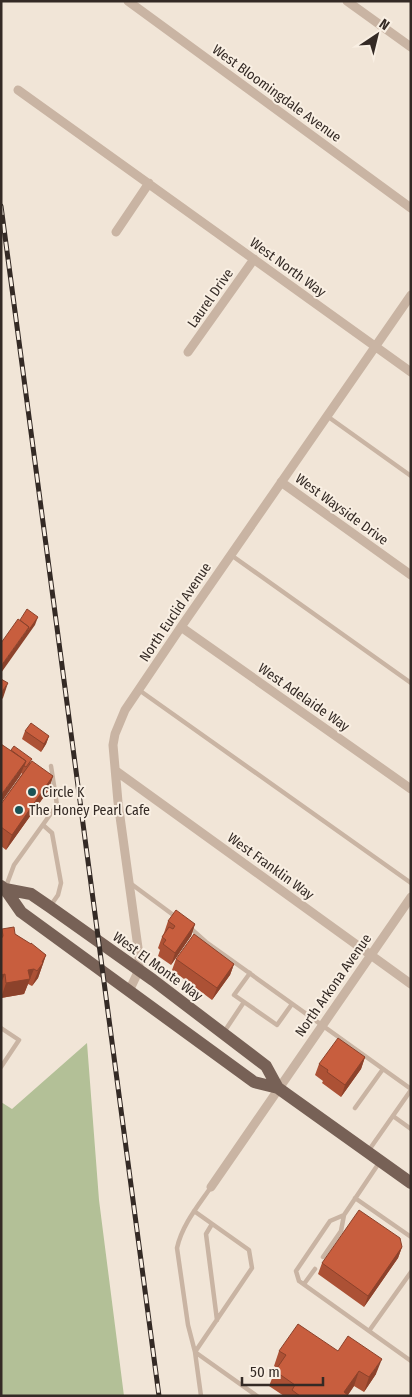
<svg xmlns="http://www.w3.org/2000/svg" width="412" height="1397" font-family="'Fira Sans Condensed',sans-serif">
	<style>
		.green { fill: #b3c097 }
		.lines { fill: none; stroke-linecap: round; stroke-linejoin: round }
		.lane { stroke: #c9b4a3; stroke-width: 4.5 }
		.street { stroke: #c9b4a3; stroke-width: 9 }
		.primary { stroke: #776156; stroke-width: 12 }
		.rail-casing { stroke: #342a25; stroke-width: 5 }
		.rail { stroke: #f9efe3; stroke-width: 3; stroke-dasharray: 9; stroke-linecap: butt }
		.wall { fill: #ac5135 }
		.shaded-wall { fill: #8c422b }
		.building { fill: #c85e3e; stroke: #8c422b }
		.poi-dot { fill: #1b5356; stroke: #f9efe3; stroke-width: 2 }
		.labels { text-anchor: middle; stroke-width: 4; stroke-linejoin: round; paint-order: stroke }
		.street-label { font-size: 14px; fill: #342a25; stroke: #f9efe3 }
		.poi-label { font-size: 14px; fill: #342a25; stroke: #f9efe3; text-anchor: start }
	</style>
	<rect width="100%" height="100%" fill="#f1e5d7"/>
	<path class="green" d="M87,1043L99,1200L124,1396H1V1102L12,1109Z"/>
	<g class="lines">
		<path class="lane" d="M327,416L411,476
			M231,555L411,683
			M139,690L411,883
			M43,825L52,833L61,883L58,895L51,905
			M130,883L176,917
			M1,895L5,889L14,865L57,805L51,766
			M188,926L206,942L411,1089
			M250,973L234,995L277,1025L292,1004
			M1,1028L19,1040L1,1067
			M224,1032L244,1002
			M355,1108L383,1069
			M393,1116L411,1129
			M369,1150L411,1090
			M379,1163L344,1215L330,1221L296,1271L299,1281L411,1361
			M211,1187C198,1206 182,1225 177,1248L188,1325L195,1352L257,1396
			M355,1198L411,1237
			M194,1211L249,1250L252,1268L195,1352L201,1396
			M212,1224L206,1234L217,1320
			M323,1257L341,1231L344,1215
			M304,1284L315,1269
			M369,1331L411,1272"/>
		<path class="street" d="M128,1L411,208
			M347,1L411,47
			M18,90L411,372
			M116,232L149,183
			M188,352L254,259
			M281,482L411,575
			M181,627L411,789
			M116,771L411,984
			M129,991L139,970V955L118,802L113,745L115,734L125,710L181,627L411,295
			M211,1187L411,897"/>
		<path class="primary" d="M1,886L5,889L21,912L254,1082L278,1088L411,1183
			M5,889L31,894L50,907L153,980L266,1066L278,1088"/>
		<g class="rail-casing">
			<path id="rail" d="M1,206L159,1396"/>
		</g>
		<use href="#rail" class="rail"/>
	</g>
	<path class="wall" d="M25,731L49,736L46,744L41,752L22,739Z
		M11,750L32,759L30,762L53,776L48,791L6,850L1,846V804L22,774L21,773L20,776Z
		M168,921L195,924L191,936L171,965L158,956L160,950L158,948L162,937L164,933Z
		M2,929L15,934L46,955L38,978L32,986L28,984L24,994L1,998V932Z
		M176,959L234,964L230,975L212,1000L172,970Z
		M365,1057L361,1069L341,1097L322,1083L323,1081L315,1075L319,1064Z
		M402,1247L398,1258L364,1307L318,1274L322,1263Z
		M279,1351H338L376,1374L364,1392L354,1386L348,1395L349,1396H284L269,1386L275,1371L277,1368L274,1366Z"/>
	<path class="shaded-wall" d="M38,617L35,625L1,673V666L29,627Z
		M8,683L3,698L1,700V693Z
		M49,736L46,744L41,752L44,744Z
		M26,761L20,776L1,803V795Z
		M53,776L48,791L6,850L12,835Z
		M195,924L191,936L171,965L175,953Z
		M46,955L38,978L32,986L42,962Z
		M234,964L230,975L212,1000L217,988Z
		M34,969L24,994L1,998L6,983L28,970Z
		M5,974L1,983V975Z
		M365,1057L361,1069L341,1097L345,1085Z
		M402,1247L398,1258L364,1307L368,1296Z
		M382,1359L376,1374L364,1392L369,1377Z
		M359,1371L354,1386L347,1396L344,1392Z"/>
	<path class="building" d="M27,609L38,617L26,634L29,627L20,620Z
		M18,619L29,627L1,666V643Z
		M1,679L8,683L1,693Z
		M31,723L49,736L44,744L25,731Z
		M1,744L26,761L1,795Z
		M14,746L32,759L26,767L24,766L26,761L11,750Z
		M32,761L53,776L12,835L1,827V804Z
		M176,910L195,924L175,953L163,944L166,940L162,937L169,927L173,929L175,926L168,921Z
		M14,927L15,934L31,944V943L46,955L42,962L43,963L37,971L34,969L28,970L30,979L6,983L5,974L1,975V939L3,936L2,929Z
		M194,934L234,964L217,988L176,959Z
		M338,1038L365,1057L345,1085L327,1072L328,1070L319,1064Z
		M359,1210L400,1238L402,1247L368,1296L322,1263Z
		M298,1324L338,1351L348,1336L382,1359L369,1377L359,1371L344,1392L349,1396H300L292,1390L295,1385L275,1371L286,1355L279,1351Z"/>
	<g class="poi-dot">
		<circle cx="32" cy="792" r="5"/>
		<circle cx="19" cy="810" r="5"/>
	</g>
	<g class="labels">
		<g class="street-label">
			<text transform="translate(277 93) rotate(36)" y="5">West Bloomingdale Avenue</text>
			<text transform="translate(288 267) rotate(36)" y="5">West North Way</text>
			<text transform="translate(210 298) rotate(-55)" y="5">Laurel Drive</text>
			<text transform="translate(342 509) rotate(36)" y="5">West Wayside Drive</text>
			<text transform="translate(175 612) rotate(-56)" y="5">North Euclid Avenue</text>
			<text transform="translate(304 697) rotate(35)" y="5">West Adelaide Way</text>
			<text transform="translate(271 866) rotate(36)" y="5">West Franklin Way</text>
			<text transform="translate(158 966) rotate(36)" y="5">West El Monte Way</text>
			<text transform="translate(333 985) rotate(-55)" y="5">North Arkona Avenue</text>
		</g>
		<g class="poi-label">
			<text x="42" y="797">Circle K</text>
			<text x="29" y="815">The Honey Pearl Cafe</text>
		</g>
	</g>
	<rect width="412" height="1397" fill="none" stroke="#342a25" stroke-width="5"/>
	<g transform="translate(377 35) rotate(35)" stroke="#f9efe3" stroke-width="4" paint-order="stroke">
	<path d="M0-4L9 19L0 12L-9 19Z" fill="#342a25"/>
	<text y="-8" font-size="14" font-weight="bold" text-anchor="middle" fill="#342a25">N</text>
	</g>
	<path d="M242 1377v8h81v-8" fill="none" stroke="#342a25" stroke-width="2.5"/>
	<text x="250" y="1377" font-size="15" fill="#342a25" stroke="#f9efe3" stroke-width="4" paint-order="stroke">50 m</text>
</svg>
